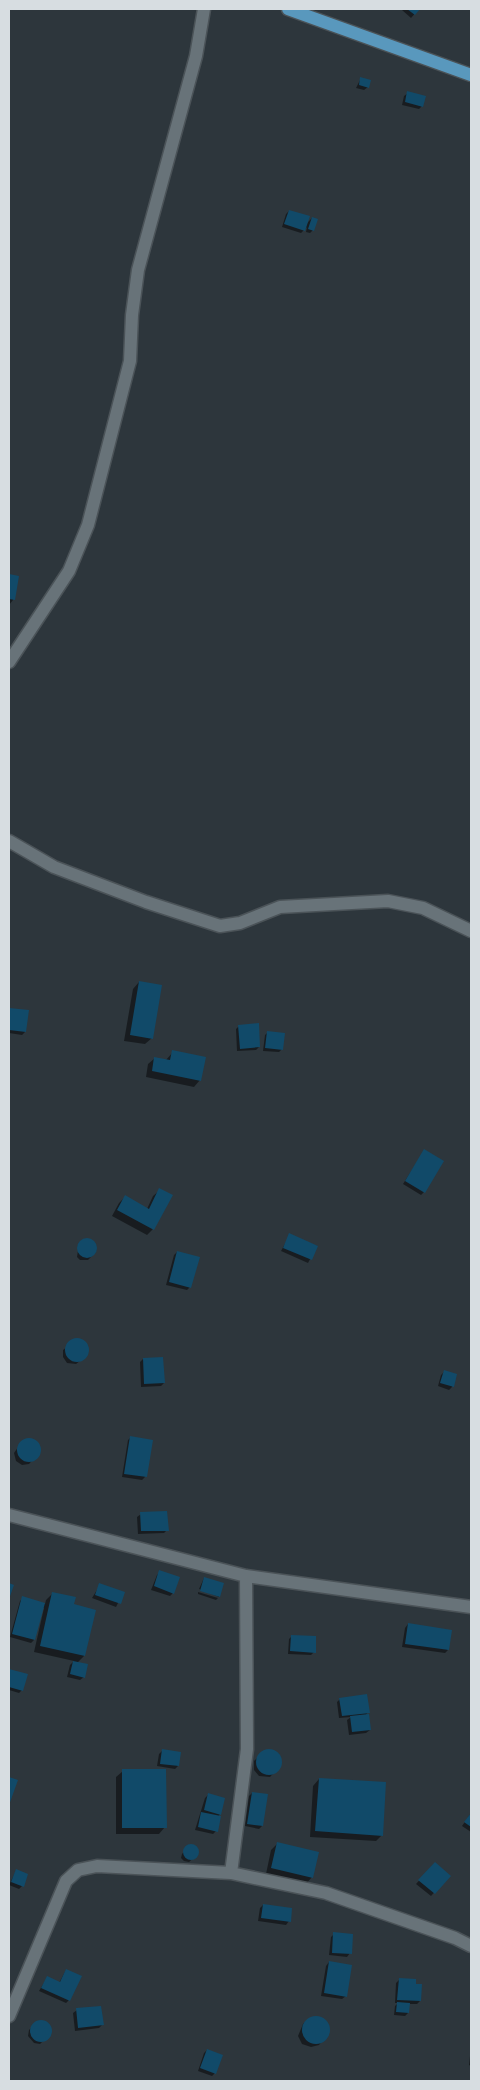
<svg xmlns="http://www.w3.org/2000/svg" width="480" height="2090" font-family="Commissioner,sans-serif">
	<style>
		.shadow { fill: #0007 }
		.building { fill: #114a69 }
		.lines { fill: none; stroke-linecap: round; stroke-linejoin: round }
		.minor-casing { stroke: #4b5358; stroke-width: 15 }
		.major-casing { stroke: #4b5358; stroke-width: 15 }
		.minor { stroke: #687379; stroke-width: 12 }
		.major { stroke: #5998bd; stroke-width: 12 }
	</style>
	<rect width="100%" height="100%" fill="#2d363c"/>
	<path class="shadow" d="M404,9H419L411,18L402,10Z
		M361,78L368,87L364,90L356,88Z
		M408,93L422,106L419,109L402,105L404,96Z
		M289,211L306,224L312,218L313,230L310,233L306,232L307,227L301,233L282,227L286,214Z
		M9,575L18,577L13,600L9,605Z
		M139,982L152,1038L145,1044L124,1041L133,989Z
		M9,1009L27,1011L25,1032L22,1035L9,1033Z
		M239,1026L259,1047L256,1050L237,1051L236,1029Z
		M268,1032L282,1049L279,1052L263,1051L265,1035Z
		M173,1052L200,1080L194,1087L146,1077L148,1064L155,1058L166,1060Z
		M424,1151V1192L421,1195L403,1184Z
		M160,1190L153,1229L147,1235L112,1216L119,1203L125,1197L147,1209L153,1196Z
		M290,1235L317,1246L308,1263L281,1251Z
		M87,1239L92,1241L96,1246V1252L88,1260H80L77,1257L79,1244Z
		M177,1252L190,1287L187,1290L166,1285L174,1255Z
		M76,1340L83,1341L87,1347L85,1357L76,1364L67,1363L63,1357V1350Z
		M143,1359L164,1383L161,1386L141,1387L140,1362Z
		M444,1372L455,1375L452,1387L449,1390L438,1386L441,1375Z
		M131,1437L145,1477L142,1480L122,1477L128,1440Z
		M31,1440L37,1444L39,1453L29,1464L22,1465L16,1461L14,1453L21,1443Z
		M141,1514L167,1530L164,1533L138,1534L137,1517Z
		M160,1572L173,1593L170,1596L151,1590L157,1575Z
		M204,1578L223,1584L219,1597L199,1589Z
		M100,1585L123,1593L116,1607L92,1598Z
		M198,1592L218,1598L216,1600L198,1594Z
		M53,1593L72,1605L94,1611L84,1656L77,1663L84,1677L80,1680L67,1677L70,1665L74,1661L34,1652L44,1608H42L34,1640L31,1643L10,1637L20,1601L23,1598L45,1604L46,1600Z
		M408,1624L448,1650L445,1653L402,1647L405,1628Z
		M292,1636L314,1652L311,1655L288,1654L289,1639Z
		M9,1671L26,1675L22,1690L19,1693L9,1690Z
		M340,1699L368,1712L365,1716L370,1730L366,1733L349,1735L347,1720L351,1717L339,1718L337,1702Z
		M271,1750L279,1754L281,1765L270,1777L259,1776L254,1770V1761L263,1752Z
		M162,1751L178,1766L175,1769L157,1766L159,1754Z
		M123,1771L165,1827L159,1834H116V1777Z
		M319,1779L382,1835L376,1841L310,1837L313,1786Z
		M252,1793L262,1826L259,1829L245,1826L249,1796Z
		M208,1795L220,1814L218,1817L216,1831L213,1834L195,1830L205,1798Z
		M471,1813V1832L462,1826Z
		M278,1843L312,1877L306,1884L266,1874L271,1850Z
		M188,1847H194L198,1851L197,1855L189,1862L184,1861L181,1858L182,1854Z
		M435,1863L449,1876L431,1896L416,1884Z
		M16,1871L22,1886L19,1889L9,1885Z
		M263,1905L289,1921L286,1925L258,1921L260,1908Z
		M334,1934L350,1953L347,1957L329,1955L331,1937Z
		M329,1962L346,1996L342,1999L321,1996L326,1966Z
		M66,1970L69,2000L66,2003L39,1991L47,1978L59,1983Z
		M399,1980L420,2001L417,2004H409L408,2013L405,2016L394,2015L395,2006L398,2003H395L396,1983Z
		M77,2010L102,2025L99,2028L75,2031L73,2013Z
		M319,2018L328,2026V2034L319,2045L311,2047L302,2044L298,2036L303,2024L307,2020Z
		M37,2022H46L50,2027L51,2033L40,2044L34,2043L28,2036L29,2030Z
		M471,2047V2066L469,2065Z
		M207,2050L215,2073L212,2076L198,2071L204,2053Z"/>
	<path class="building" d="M407,9H420L415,15Z
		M360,77L371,80L369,88L359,85Z
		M407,91L426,96L423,107L405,102Z
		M289,210L310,216L305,231L284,224Z
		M312,217L318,219L314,231L308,229Z
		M9,574L19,576L15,600L9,599Z
		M139,981L162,985L153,1039L130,1035Z
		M9,1008L29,1010L26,1032L9,1030Z
		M259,1023L260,1047L240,1049L238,1025Z
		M267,1031L285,1033L283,1050L265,1048Z
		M172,1050L206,1057L201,1081L152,1071L154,1057L170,1060Z
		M424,1149L444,1161L425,1193L405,1181Z
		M159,1188L173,1195L154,1230L117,1210L125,1195L149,1209Z
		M289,1233L318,1246L312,1260L283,1248Z
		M77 1248a10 10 0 1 1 20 0a10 10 0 1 1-20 0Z
		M177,1251L200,1257L191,1288L169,1282Z
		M65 1350a12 12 0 1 1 24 0a12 12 0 1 1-24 0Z
		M163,1357L165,1383L144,1384L143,1358Z
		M444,1370L457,1374L454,1387L440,1383Z
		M130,1436L153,1440L147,1477L124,1474Z
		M17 1450a12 12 0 1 1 24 0a12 12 0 1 1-24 0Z
		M167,1511L169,1531H141L140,1512Z
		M159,1570L180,1577L174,1594L154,1586Z
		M204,1577L224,1583L220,1597L200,1591Z
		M9,1583L14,1585L9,1599Z
		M99,1583L125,1592L121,1604L95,1595Z
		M52,1592L76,1597L74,1604L96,1610L85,1656L40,1646Z
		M22,1596L45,1603L35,1640L12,1634Z
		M408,1623L452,1630L449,1650L405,1644Z
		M291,1635L316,1636V1653L290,1651Z
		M73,1661L88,1664L85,1678L70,1674Z
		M9,1669L28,1674L23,1691L9,1687Z
		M367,1694L370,1713L342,1716L339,1698Z
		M369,1714L371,1730L352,1732L350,1716Z
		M256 1762a13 13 0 1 1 26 0a13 13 0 1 1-26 0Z
		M162,1749L181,1752L179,1766L160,1764Z
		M122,1769H166L167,1828H122Z
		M9,1777L18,1780L9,1805Z
		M319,1778L386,1782L383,1836L315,1831Z
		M252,1792L268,1794L263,1826L247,1824Z
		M208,1793L225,1798L221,1815L204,1810Z
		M201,1812L221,1816L218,1832L198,1827Z
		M471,1813V1827L464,1822Z
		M277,1842L319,1852L313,1878L271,1868Z
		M183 1852a8 8 0 1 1 16 0a8 8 0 1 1-16 0Z
		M435,1862L451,1876L435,1894L418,1880Z
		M16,1869L28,1874L24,1887L11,1882Z
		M263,1904L292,1908L291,1922L261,1918Z
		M333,1932L353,1934L352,1954L332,1953Z
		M329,1961L352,1965L347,1997L324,1993Z
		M66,1969L82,1976L70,2001L41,1988L47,1976L60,1982Z
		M399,1978L416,1979V1984H422L421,2001L397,2000Z
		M397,2002L410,2003L409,2013L396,2012Z
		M101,2006L104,2025L78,2028L76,2008Z
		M302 2030a14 14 0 1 1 28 0a14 14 0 1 1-28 0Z
		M30 2031a11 11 0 1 1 22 0a11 11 0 1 1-22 0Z
		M207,2049L223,2055L216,2074L200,2068Z"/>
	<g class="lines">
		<g class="minor-casing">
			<path id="minor" d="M9,662L69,571L88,525L130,361L132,315L138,270L196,56L204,9
				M9,841L54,867L146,902L220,926L240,923L280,907L388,901L423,908L471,931
				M9,1515L246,1576L471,1607
				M231,1873L247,1749L246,1576
				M9,2016L66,1881L78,1870L97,1866L231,1873L326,1893L455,1938L471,1946"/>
		</g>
		<g class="major-casing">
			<path id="major" d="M288,9L471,75"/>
		</g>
		<use href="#minor" class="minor"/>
		<use href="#major" class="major"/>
	</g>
	<rect width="480" height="2090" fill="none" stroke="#d7dde1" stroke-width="20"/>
</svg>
